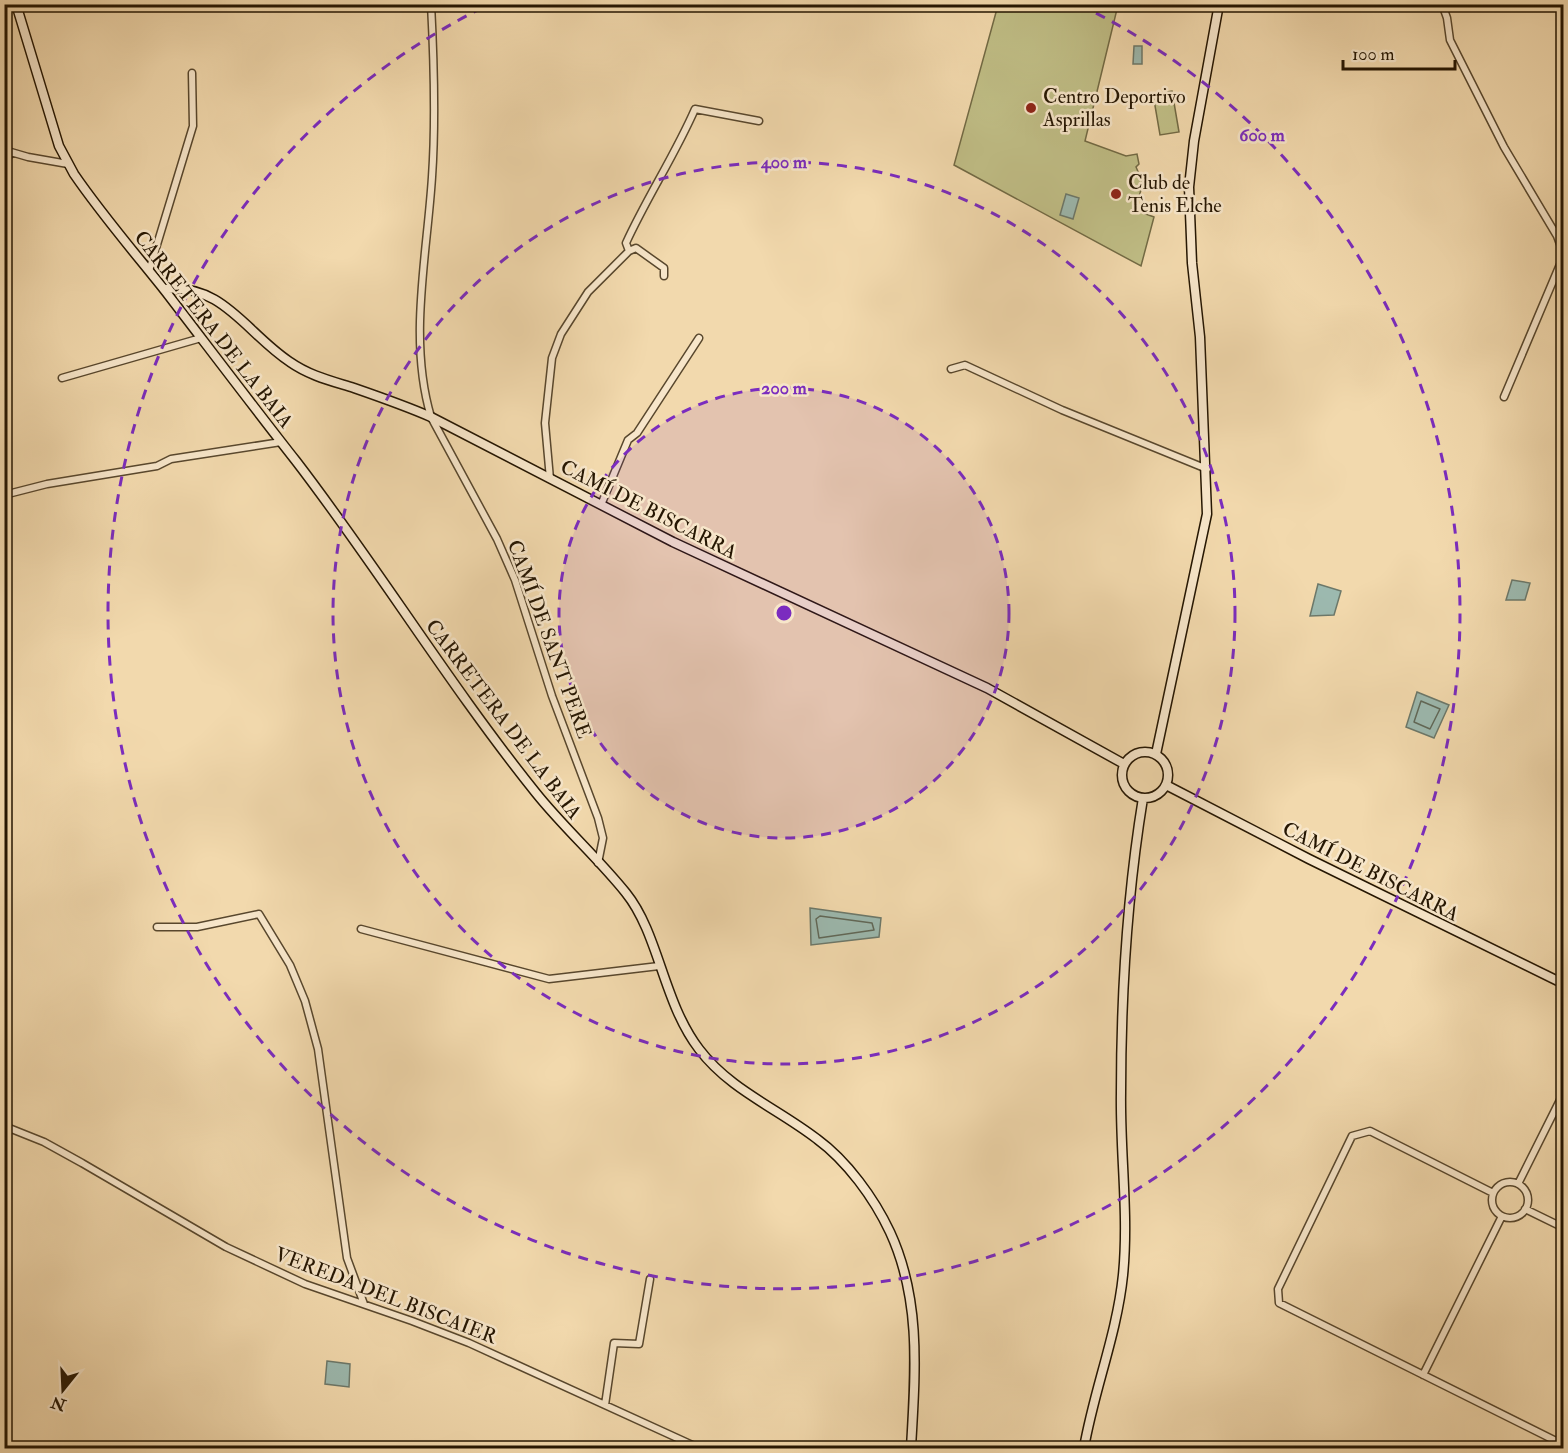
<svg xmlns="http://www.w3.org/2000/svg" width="1568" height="1453" font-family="'IM FELL Double Pica',serif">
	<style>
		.green { fill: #c0be86; stroke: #726a44; stroke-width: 1.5 }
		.water { fill: #9cb9af; stroke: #6c786a; stroke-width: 1.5 }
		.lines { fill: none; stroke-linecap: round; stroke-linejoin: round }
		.shore { stroke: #606858; stroke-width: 1.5 }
		.street-casing { stroke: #58472d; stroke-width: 9 }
		.secondary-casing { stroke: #251602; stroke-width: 11 }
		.street { stroke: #f7e6ca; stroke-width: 6 }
		.secondary { stroke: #f7e6ca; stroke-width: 8 }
		.ring { fill: none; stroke: #7b2cbf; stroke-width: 3; stroke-dasharray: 10 8 }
		.poi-dot { fill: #8f2418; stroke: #f7e6ca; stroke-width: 2 }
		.labels { text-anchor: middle; stroke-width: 5; stroke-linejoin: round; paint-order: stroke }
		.poi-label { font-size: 20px; fill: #251602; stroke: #f7e6ca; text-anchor: start }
		.street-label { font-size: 20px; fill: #251602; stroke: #f7e6ca }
		.centre { fill: #7b2cbf; stroke: #f7e6ca; stroke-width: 3 }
		.ring-label { font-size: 18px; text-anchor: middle; font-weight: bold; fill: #7b2cbf; stroke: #f7e6ca; stroke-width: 5; stroke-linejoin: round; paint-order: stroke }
	</style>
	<rect width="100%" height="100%" fill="#f2d9ad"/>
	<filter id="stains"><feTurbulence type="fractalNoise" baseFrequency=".00333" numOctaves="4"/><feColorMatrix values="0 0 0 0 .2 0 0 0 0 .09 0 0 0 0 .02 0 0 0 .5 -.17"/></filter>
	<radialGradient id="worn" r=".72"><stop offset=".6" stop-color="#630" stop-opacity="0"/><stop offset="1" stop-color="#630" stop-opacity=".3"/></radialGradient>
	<path class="green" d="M998,5H1118L1085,141L1126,156L1137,154L1139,164L1136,167L1143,183L1135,210L1154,217L1141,266L954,165Z
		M1172,91L1179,132L1160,135L1153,94Z"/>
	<path class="water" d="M1134,46H1142V64H1133Z
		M1066,194L1079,198L1073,219L1060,215Z
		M1512,580L1530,583L1525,600H1506Z
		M1318,584L1341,591L1334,615L1310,616Z
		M1417,692L1449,705L1434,738L1406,727Z
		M810,908L881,918L879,937L811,945Z
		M327,1361L350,1364L349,1387L325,1384Z"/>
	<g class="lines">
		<path class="shore" d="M1421,701L1440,709L1430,729L1414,722Z
			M820,916L872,923L874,930L819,938L816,919Z"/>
		<g class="street-casing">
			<path id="street" d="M431,4C434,61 436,120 432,177C427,256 408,340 431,417L497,539L515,580L552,696L598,818L603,838L598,863
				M1442,4L1447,18L1450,40L1504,147L1557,236L1564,255
				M4,150L28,157L68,164
				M4,164L11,152
				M629,251L626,243C647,197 675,155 695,109L759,121
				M149,271L193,126L192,73
				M951,369L965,365L1062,410L1207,469
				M62,378L201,338
				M1504,397L1564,255
				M550,479L545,423L552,358L561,334L588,292L629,251L636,248L664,268V276
				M4,495L47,484L157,466L171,459L281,442
				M601,505L628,440L637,433L699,338
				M157,927H197L259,914L290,965L305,1001L318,1049L347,1258L364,1304
				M361,929L549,979L659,966
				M4,1126L44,1142L82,1163L226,1247L305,1284L412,1321L469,1343L699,1448
				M1492 1200a18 18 0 1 1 36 0a18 18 0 1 1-36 0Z
				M1518,1184L1564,1092
				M1493,1193L1370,1131L1352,1136L1278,1289L1279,1303L1564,1445
				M1525,1209L1564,1228
				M1423,1375L1502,1216
				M605,1405L614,1343L639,1344L650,1279"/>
		</g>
		<g class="secondary-casing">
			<path id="secondary" d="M16,4L59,146L74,174C102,215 135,253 166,292C209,348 252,405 296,461C379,569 450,686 536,793C564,828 598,858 626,893C659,934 663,1002 699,1049C730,1090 777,1108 817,1139C847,1161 874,1198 890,1232C922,1301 915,1375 911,1448
				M164,289C223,283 246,333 290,362C310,376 332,381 354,388C380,397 406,406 431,417L673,542L987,688L1124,764
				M1122 775a23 23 0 1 1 46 0a23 23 0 1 1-46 0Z
				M1156,754L1207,514L1200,337L1192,263L1189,187L1194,141L1219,4
				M1166,785L1309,859L1564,984
				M1084,1448C1094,1390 1117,1334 1123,1275C1129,1214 1120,1154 1121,1093C1121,994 1127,896 1143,798"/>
		</g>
		<use href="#street" class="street"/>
		<use href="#secondary" class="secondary"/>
	</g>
	<circle cx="784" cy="613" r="225" fill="#7b2cbf" fill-opacity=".12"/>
	<g class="ring">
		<circle cx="784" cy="613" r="225"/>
		<circle cx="784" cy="613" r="451"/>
		<path d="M1080 5A676 676 0 1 1 488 5"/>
	</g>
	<g class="poi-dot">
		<circle cx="1031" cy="108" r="6"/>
		<circle cx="1116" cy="194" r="6"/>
	</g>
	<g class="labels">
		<g class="poi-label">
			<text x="1043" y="103">Centro Deportivo<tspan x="1043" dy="23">Asprillas</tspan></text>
			<text x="1128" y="189">Club de<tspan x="1128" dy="23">Tenis Elche</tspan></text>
		</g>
		<g class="street-label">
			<text transform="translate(214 329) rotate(52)" y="7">CARRETERA DE LA BAIA</text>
			<text transform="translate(649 509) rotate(27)" y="7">CAMÍ DE BISCARRA</text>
			<text transform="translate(550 639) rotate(70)" y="7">CAMÍ DE SANT PERE</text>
			<text transform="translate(504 719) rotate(53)" y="7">CARRETERA DE LA BAIA</text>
			<text transform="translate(1371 871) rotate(27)" y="7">CAMÍ DE BISCARRA</text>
			<text transform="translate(386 1295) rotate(21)" y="7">VEREDA DEL BISCAIER</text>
		</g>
	</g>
	<circle cx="784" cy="613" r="9" class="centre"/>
	<g class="ring-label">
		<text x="1262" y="141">600 m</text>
		<text x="784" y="168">400 m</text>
		<text x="784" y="394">200 m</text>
	</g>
	<rect width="1568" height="1453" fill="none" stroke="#f2d9ad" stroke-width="24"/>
	<rect x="6" y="6" width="1556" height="1441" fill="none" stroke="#251602" stroke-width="3"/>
	<rect x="12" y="12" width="1544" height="1429" fill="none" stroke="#251602" stroke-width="1.5"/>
	<g transform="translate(63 1390) rotate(198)" stroke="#f7e6ca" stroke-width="4.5" paint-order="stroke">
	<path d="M0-4.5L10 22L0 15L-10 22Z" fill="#251602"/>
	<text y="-9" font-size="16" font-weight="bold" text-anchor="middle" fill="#251602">N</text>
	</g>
	<path d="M1343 60v9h112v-9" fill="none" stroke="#251602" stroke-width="3"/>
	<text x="1352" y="60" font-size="18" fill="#251602" stroke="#f7e6ca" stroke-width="4.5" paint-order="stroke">100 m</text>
	<rect width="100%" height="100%" filter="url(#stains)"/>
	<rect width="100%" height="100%" fill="url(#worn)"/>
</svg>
